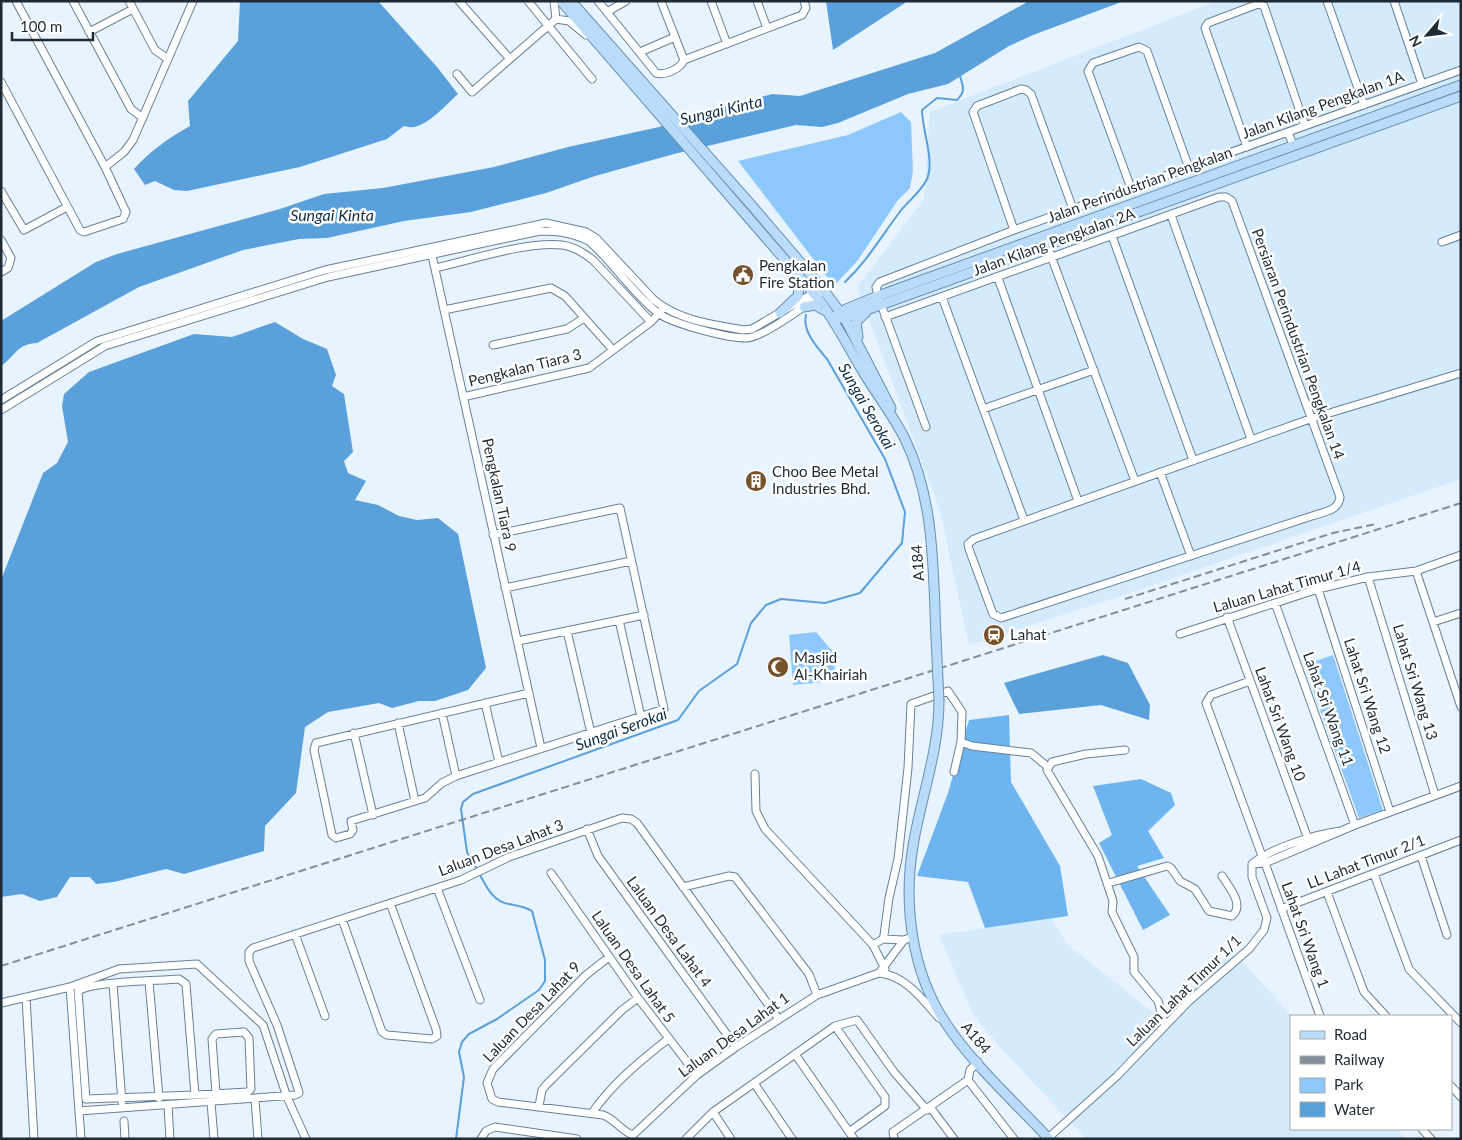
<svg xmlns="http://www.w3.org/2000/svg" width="1462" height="1140" font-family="Lato,sans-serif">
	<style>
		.built { fill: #d4eafd }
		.green { fill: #8dc8fc }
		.forest { fill: #6eb5f0 }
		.water { fill: #5aa0db }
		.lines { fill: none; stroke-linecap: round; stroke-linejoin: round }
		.stream { stroke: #5aa0db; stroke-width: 2 }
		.minor-casing { stroke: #668199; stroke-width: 9 }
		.major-casing { stroke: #668fb3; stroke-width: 11 }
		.minor { stroke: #fff; stroke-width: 7 }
		.major { stroke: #badcfa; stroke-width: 9 }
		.rail { stroke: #828e99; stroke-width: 2; stroke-dasharray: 8 4; stroke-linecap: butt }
		.major-bridge-casing { stroke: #668fb3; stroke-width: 11; stroke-linecap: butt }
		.major-bridge { stroke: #badcfa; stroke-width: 9 }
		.labels { text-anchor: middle; stroke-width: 5; stroke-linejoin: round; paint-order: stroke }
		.street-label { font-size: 15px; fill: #1e2a34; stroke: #fefffe }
		.poi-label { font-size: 15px; fill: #1e2a34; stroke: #fefffe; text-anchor: start }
		.water-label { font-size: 16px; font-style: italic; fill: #0f2e46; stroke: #fefffe }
	</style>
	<rect width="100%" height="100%" fill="#e7f3fe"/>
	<path class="built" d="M1217,1H1461V479L1121,596L969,645L940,511L857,287L924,200L930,112Z
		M1051,919L1068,945L1159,1017L1232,951L1292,1016L1291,1129H1396L1406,1139H1086L1002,1049L973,1014L939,935Z"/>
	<path class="green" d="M901,112L911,122L913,171L910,188L898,200L858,260L834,286L738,161L848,135Z
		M816,632L833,652L836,681L793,685L789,635Z
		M1333,655L1383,810L1359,818L1304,665Z"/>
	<path class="forest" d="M1009,715L1011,782L1060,866L1068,916L985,928L968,882L917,876L948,793L969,720Z
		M1141,779L1171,793L1175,805L1148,831L1164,858L1137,866L1170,915L1143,930L1099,843L1112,835L1093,786Z"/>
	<path class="water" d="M240,1H378L437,67L458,94C444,106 423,133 404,126L387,139L300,167L187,191L174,190L155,181L145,185L134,169C151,150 169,138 190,126L188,101L238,41Z
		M826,1H908L833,50Z
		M1029,1H1124L1033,35L1009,46L948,84L908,94L838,123L822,127L796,125L674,154L595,176L546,193L471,212L404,221L327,238L299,239L243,250L139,287L37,343C17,344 16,355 1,366V321L96,262L117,254L280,209L324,194L383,188L494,167L568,147L659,127L720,108L772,94L800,96L935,53Z
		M275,322L303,339L327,349L336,375L332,386L344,394L353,452L344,461L348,473L366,481L355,500L378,505L399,516L417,520L438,518L458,534L486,668L468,690L435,701H419L392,708L379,703L328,712L305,727L296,793L265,826L264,851L184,874L166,869L114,882L96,884L90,877H70L57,897L40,901L22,894L1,897V580L43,473L57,463L68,442L62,406L64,394L89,372L194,334L232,337Z
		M1103,655L1128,663L1150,705L1149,720L1101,705L1019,714L1004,683Z"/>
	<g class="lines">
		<path class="stream" d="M845,282C869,259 882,235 902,209C910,200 922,190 927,179C935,161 922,130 922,110L937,98L957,100C966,91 963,87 960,76
			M477,869L467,852L461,809L463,802L473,794L678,720L699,691L737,664L751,623L766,605L781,599L825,603L860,593L902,543L905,512L885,459L827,359C817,347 802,331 806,315
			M456,1139L464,1077L459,1052L462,1042L469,1034L497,1019L539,990L545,981V960L532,911C524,906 518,906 509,904C493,902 486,886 479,873"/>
		<g class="minor-casing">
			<path id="minor" d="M73,1L131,109L143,118
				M129,1L155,50L168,59
				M459,1L509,58
				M528,1L592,79
				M554,1L556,19
				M598,1L656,73C665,76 680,69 684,60L802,15L806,8L804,1
				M661,1L684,60
				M711,1L727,44
				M757,1L767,28
				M1327,1L1364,105
				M1394,1L1422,84
				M607,12L626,1
				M89,32L133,9
				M640,52L675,37
				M457,74L472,92L556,19L569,21L586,35
				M1,82L80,230L84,232L123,219L126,212L105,167L16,1
				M1288,132L1293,145
				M1247,147L1205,28L1208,23L1258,4L1264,6L1305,126
				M105,167L124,152L133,140L193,1
				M1131,188L1088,71L1093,63L1139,47L1147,51L1189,168
				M1,191L24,230L67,207
				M1171,215L1251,439
				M1014,230L973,112L977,106L1021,89L1026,90L1031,94L1073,209
				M1112,236L1193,460
				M1,240L11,258L8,268L1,272
				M1045,240L1135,481
				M1442,242L1461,235
				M431,251L541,748
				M435,268C471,260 527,241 562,245C574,246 584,253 593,260L651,322
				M998,278L1078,501
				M942,297L1024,520
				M444,310L551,288L565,296L613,350
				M885,317L1219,197H1226L1232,201L1340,497C1339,511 1323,512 1312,516L1001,618L993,614L969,549L968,544L974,539L1310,419L1461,373
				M493,345L567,329L584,318
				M463,397L589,368L651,322L662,310
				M1,400L97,341L325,270L546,223L586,232L596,238L654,300C680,321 712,324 743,330L752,329L817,291
				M983,409L1094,370
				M1,410L105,346L328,277L540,231C559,231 572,233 589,241C614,263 632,293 658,313C673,324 727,338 746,338C762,338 813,302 823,289
				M926,427L878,296L876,287L880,282L1014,230L1461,70
				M1160,472L1191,556
				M493,535L620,508L664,709L456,776L442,783L425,798L351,821L353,830L350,834L336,838L332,835L314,750L316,743L529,693
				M1416,571L1461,707
				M1368,577L1435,795
				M505,588L631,561
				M1318,589L1390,812
				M1275,603L1355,825
				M1227,617L1308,839
				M619,620L641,717
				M1433,622L1461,613
				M567,631L591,733
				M1180,634L1318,589L1368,577L1416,571L1461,555
				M518,641L644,615
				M1250,681L1211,695L1206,703L1262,856
				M485,703L499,762
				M442,713L456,776
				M398,723L415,801
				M354,733L373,815
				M1125,750L1086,754L1052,762L1047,770L1098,856L1113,901L1112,912L1134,957V972L1158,1001L1165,1026
				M954,772L961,742
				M755,774L756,811L765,829L873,945
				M587,829L598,856L736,1047
				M1421,856L1447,935
				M1265,863L1320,1016
				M1252,864L1265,863L1355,825L1461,786
				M551,873L638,998L697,1075
				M1374,874L1409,969L1461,1023
				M1109,883L1167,866L1171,868L1180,881L1195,889L1209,911L1232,916C1245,905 1229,887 1222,876
				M683,887L729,876L735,877L809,974L817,995
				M437,888L480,1000
				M1327,892L1364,992L1386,1016
				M1281,909L1461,840
				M342,919L382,1032L387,1035L432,1039L437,1036L436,1029L390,903
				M295,934L325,1016
				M883,939L904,940
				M609,957L586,975L493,1069L487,1083L492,1099L498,1102L603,1115C615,1119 621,1131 633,1135L697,1075L736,1047L817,995L879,973L904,940L912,937
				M885,969L873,945L883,939L884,935L889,898L898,859L908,768L911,704L948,691L962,712L961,742L972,746L1031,753L1048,767
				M879,973C905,975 923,1000 939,1018
				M179,979L186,984L195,1095L86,1099L78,991C94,981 157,981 179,979Z
				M149,981L159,1098
				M113,984L122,1102
				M70,987L81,1139
				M26,997L34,1139
				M1,1003L70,987L119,969L197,964L263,1025L287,1097L306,1139
				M835,1026L885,1097V1106L849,1132
				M795,1054L854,1139
				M968,1080L1014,1139
				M754,1083L792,1139
				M1451,1086L1461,1097
				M195,1095L248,1092L251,1089L249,1038L244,1032L216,1034L212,1039L216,1093V1101
				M255,1099L258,1139
				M211,1102L214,1139
				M168,1105L170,1139
				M539,1106L542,1090L546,1085L622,1010L638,998
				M930,1107L954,1139
				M79,1111L295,1095L299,1093L298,1089L277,1025L249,961V952L253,948L461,880L509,857L622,818L631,819L637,823L778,1018
				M713,1112L731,1139
				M592,1113C612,1084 640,1061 668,1039
				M124,1121L125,1139
				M1422,1129L1431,1139
				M1048,1138L1117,1076L1189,1001L1249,949L1264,930L1267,918L1252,877V864C1271,848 1316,834 1341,831
				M481,1139L486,1131L495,1127L577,1139
				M686,1139L713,1112L835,1026L857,1020L894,1072L927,1110
				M894,1139L893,1132L968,1080L970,1070L978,1062"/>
		</g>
		<g class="major-casing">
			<path id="major" d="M561,1L817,297C836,322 849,349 865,375C878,396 894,417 905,439C935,501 933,570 936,637
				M571,1L753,207L823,289L845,319L891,408
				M804,307L815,305L824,310
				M780,313L798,296L799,284L793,275
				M833,318L846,309L878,296L1461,85
				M833,318H844L872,308L1461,96
				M858,337L856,322L866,312
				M939,701C939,751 921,797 913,846C903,905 912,972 945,1022C972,1064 1015,1102 1049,1139"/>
		</g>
		<use href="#minor" class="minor"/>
		<use href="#major" class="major"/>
		<path class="rail" d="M1125,599L1333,533L1376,524
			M1,966L1461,503"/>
		<g class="major-bridge-casing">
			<path id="major-bridge" d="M936,637L939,701"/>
		</g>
		<use href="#major-bridge" class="major-bridge"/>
	</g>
	<defs>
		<g id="civic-disc" transform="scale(1.125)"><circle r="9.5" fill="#76522c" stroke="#fefffe"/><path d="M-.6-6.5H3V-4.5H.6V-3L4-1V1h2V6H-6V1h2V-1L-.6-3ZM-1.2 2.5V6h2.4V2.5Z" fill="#fff"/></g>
		<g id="building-disc" transform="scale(1.125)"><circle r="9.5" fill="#76522c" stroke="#fefffe"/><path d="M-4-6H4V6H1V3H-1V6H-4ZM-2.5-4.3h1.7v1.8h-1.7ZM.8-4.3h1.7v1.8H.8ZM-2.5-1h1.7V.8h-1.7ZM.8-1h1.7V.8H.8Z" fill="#fff"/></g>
		<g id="station-disc" transform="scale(1.125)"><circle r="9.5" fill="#76522c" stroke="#fefffe"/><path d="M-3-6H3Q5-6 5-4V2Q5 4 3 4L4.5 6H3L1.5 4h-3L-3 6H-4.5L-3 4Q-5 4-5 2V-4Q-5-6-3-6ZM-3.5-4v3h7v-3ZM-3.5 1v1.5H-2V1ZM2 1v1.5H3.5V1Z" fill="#fff"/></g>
		<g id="mosque-disc" transform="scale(1.125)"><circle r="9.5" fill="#76522c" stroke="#fefffe"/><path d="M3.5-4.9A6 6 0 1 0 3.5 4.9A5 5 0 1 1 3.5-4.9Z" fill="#fff"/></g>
	</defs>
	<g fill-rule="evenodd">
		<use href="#civic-disc" x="743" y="275"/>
		<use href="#building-disc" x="756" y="481"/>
		<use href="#station-disc" x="994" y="635"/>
		<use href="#mosque-disc" x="778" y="667"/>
	</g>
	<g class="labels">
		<g class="street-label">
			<text transform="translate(1323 105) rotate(-20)" y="5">Jalan Kilang Pengkalan 1A</text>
			<text transform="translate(1140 185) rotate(-20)" y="5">Jalan Perindustrian Pengkalan</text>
			<text transform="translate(1054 242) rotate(-20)" y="5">Jalan Kilang Pengkalan 2A</text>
			<text transform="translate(1298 344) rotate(70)" y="5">Persiaran Perindustrian Pengkalan 14</text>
			<text transform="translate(525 368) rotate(-14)" y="5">Pengkalan Tiara 3</text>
			<text transform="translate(499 495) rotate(78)" y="5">Pengkalan Tiara 9</text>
			<text transform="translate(918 563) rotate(-94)" y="5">A184</text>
			<text transform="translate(1287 587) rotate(-16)" y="5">Laluan Lahat Timur 1/4</text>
			<text transform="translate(1415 682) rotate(73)" y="5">Lahat Sri Wang 13</text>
			<text transform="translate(1367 696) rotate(72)" y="5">Lahat Sri Wang 12</text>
			<text transform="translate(1328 709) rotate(70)" y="5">Lahat Sri Wang 11</text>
			<text transform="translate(1280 724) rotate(70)" y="5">Lahat Sri Wang 10</text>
			<text transform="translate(501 848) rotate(-21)" y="5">Laluan Desa Lahat 3</text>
			<text transform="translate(1366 862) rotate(-21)" y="5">LL Lahat Timur 2/1</text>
			<text transform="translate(669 932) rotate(54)" y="5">Laluan Desa Lahat 4</text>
			<text transform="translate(1305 935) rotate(70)" y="5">Lahat Sri Wang 1</text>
			<text transform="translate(633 967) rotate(55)" y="5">Laluan Desa Lahat 5</text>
			<text transform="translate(1184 991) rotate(-44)" y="5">Laluan Lahat Timur 1/1</text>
			<text transform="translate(532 1012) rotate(-46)" y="5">Laluan Desa Lahat 9</text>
			<text transform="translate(734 1035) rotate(-36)" y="5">Laluan Desa Lahat 1</text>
			<text transform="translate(976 1038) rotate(50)" y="5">A184</text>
		</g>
		<g class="poi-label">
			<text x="759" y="271">Pengkalan<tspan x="759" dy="17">Fire Station</tspan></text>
			<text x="772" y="477">Choo Bee Metal<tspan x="772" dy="17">Industries Bhd.</tspan></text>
			<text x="1010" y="640">Lahat</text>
			<text x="794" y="663">Masjid<tspan x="794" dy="17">Al-Khairiah</tspan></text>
		</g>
		<g class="water-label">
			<text transform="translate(721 110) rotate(-13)" y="6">Sungai Kinta</text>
			<text x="332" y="221">Sungai Kinta</text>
			<text transform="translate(867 406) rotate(60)" y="6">Sungai Serokai</text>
			<text transform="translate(621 729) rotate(-20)" y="6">Sungai Serokai</text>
		</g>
	</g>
	<rect width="1462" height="1140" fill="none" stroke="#1e2a34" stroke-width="5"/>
	<rect x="1290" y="1015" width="162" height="115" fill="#fefffe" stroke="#a4aaad"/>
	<rect x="1300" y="1031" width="25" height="8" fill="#badcfa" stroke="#a4aaad"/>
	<text x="1334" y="1040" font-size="15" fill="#1e2a34">Road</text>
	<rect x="1300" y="1056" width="25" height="8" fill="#828e99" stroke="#a4aaad"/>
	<text x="1334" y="1065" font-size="15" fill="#1e2a34">Railway</text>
	<rect x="1300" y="1078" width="25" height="15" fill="#8dc8fc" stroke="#a4aaad"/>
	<text x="1334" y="1090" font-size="15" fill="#1e2a34">Park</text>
	<rect x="1300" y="1102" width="25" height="15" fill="#5aa0db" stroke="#a4aaad"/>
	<text x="1334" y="1115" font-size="15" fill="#1e2a34">Water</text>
	<g transform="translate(1427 35) rotate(242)" stroke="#fefffe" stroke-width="4" paint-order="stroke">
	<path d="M0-4L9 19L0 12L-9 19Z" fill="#1e2a34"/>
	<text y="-8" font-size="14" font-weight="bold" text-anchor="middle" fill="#1e2a34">N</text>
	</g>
	<path d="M12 32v8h81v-8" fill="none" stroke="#1e2a34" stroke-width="2.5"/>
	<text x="20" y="32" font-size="15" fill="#1e2a34" stroke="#fefffe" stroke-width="4" paint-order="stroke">100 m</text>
</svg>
